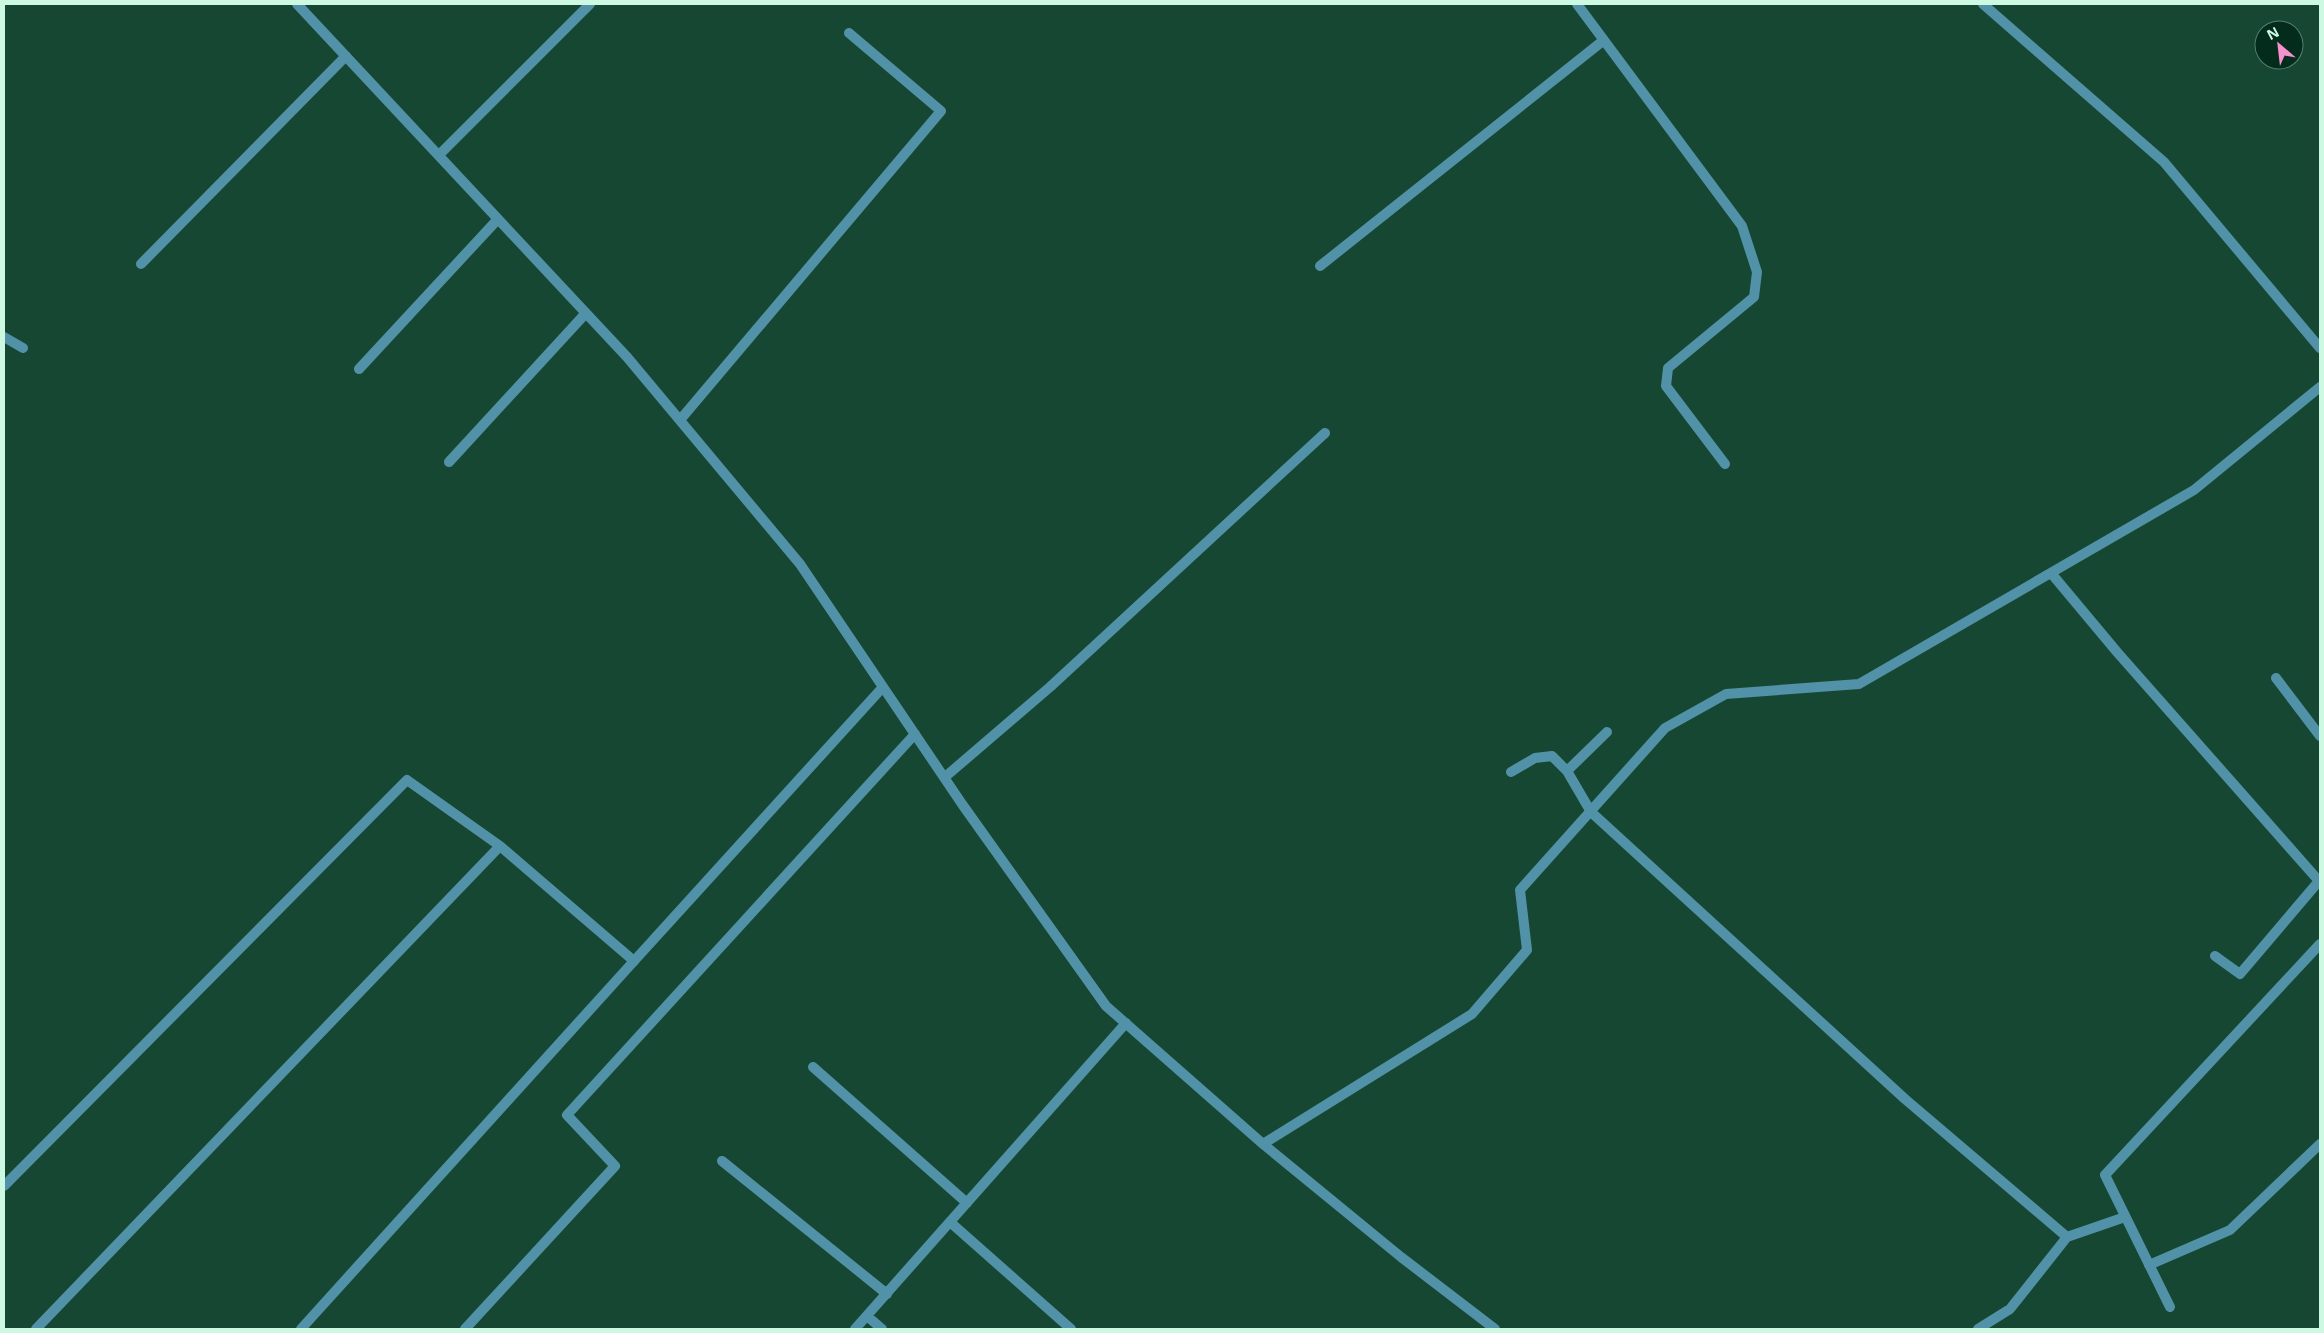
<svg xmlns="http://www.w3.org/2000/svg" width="2324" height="1333" font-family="'Noto Sans',sans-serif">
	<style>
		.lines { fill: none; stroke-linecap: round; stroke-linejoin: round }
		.service { stroke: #5292a8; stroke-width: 10 }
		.minor { stroke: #5292a8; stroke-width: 10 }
	</style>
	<rect width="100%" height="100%" fill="#164733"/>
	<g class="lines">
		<path class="service" d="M4,1186L407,780L500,846L634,961L301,1329
			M36,1329L500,846"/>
		<path class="minor" d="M297,4L627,357L800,564L962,804L1106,1006L1263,1144L1401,1257L1495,1329
			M1577,4L1742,226L1757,272L1754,297L1668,368L1666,386L1725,464
			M1983,4L2164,162L2320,348
			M439,155L590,4
			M141,264L346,56
			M1320,266L1604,40
			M4,337L23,348
			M359,369L498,219
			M680,420L941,111L849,33
			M449,462L586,313
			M2051,573L2117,652L2319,881L2240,974L2215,956
			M2276,678L2320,736
			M1607,732L1567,771L1591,812L1905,1099L2067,1237L2010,1309L1978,1329
			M1511,772L1535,758L1552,756L1567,771
			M945,777L1050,687L1325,433
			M634,961L883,687
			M813,1067L967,1203
			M1263,1144L1472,1014L1527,950L1520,890L1665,728L1726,694L1859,684L2194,490L2320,387
			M722,1161L887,1294
			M950,1222L1071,1329
			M2067,1237L2125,1217
			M2149,1265L2230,1230L2320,1144
			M2170,1307L2105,1175L2320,944
			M867,1316L882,1329
			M465,1329L615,1166L567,1115L915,734
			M855,1329L1126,1023"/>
	</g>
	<rect width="2324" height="1333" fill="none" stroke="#cdf8e2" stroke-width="10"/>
	<g transform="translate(2279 45) rotate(332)"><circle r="24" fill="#032c1c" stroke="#547e6b"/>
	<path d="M0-4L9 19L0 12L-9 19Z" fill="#f690cf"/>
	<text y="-8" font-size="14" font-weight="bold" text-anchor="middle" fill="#cdf8e2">N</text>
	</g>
</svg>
